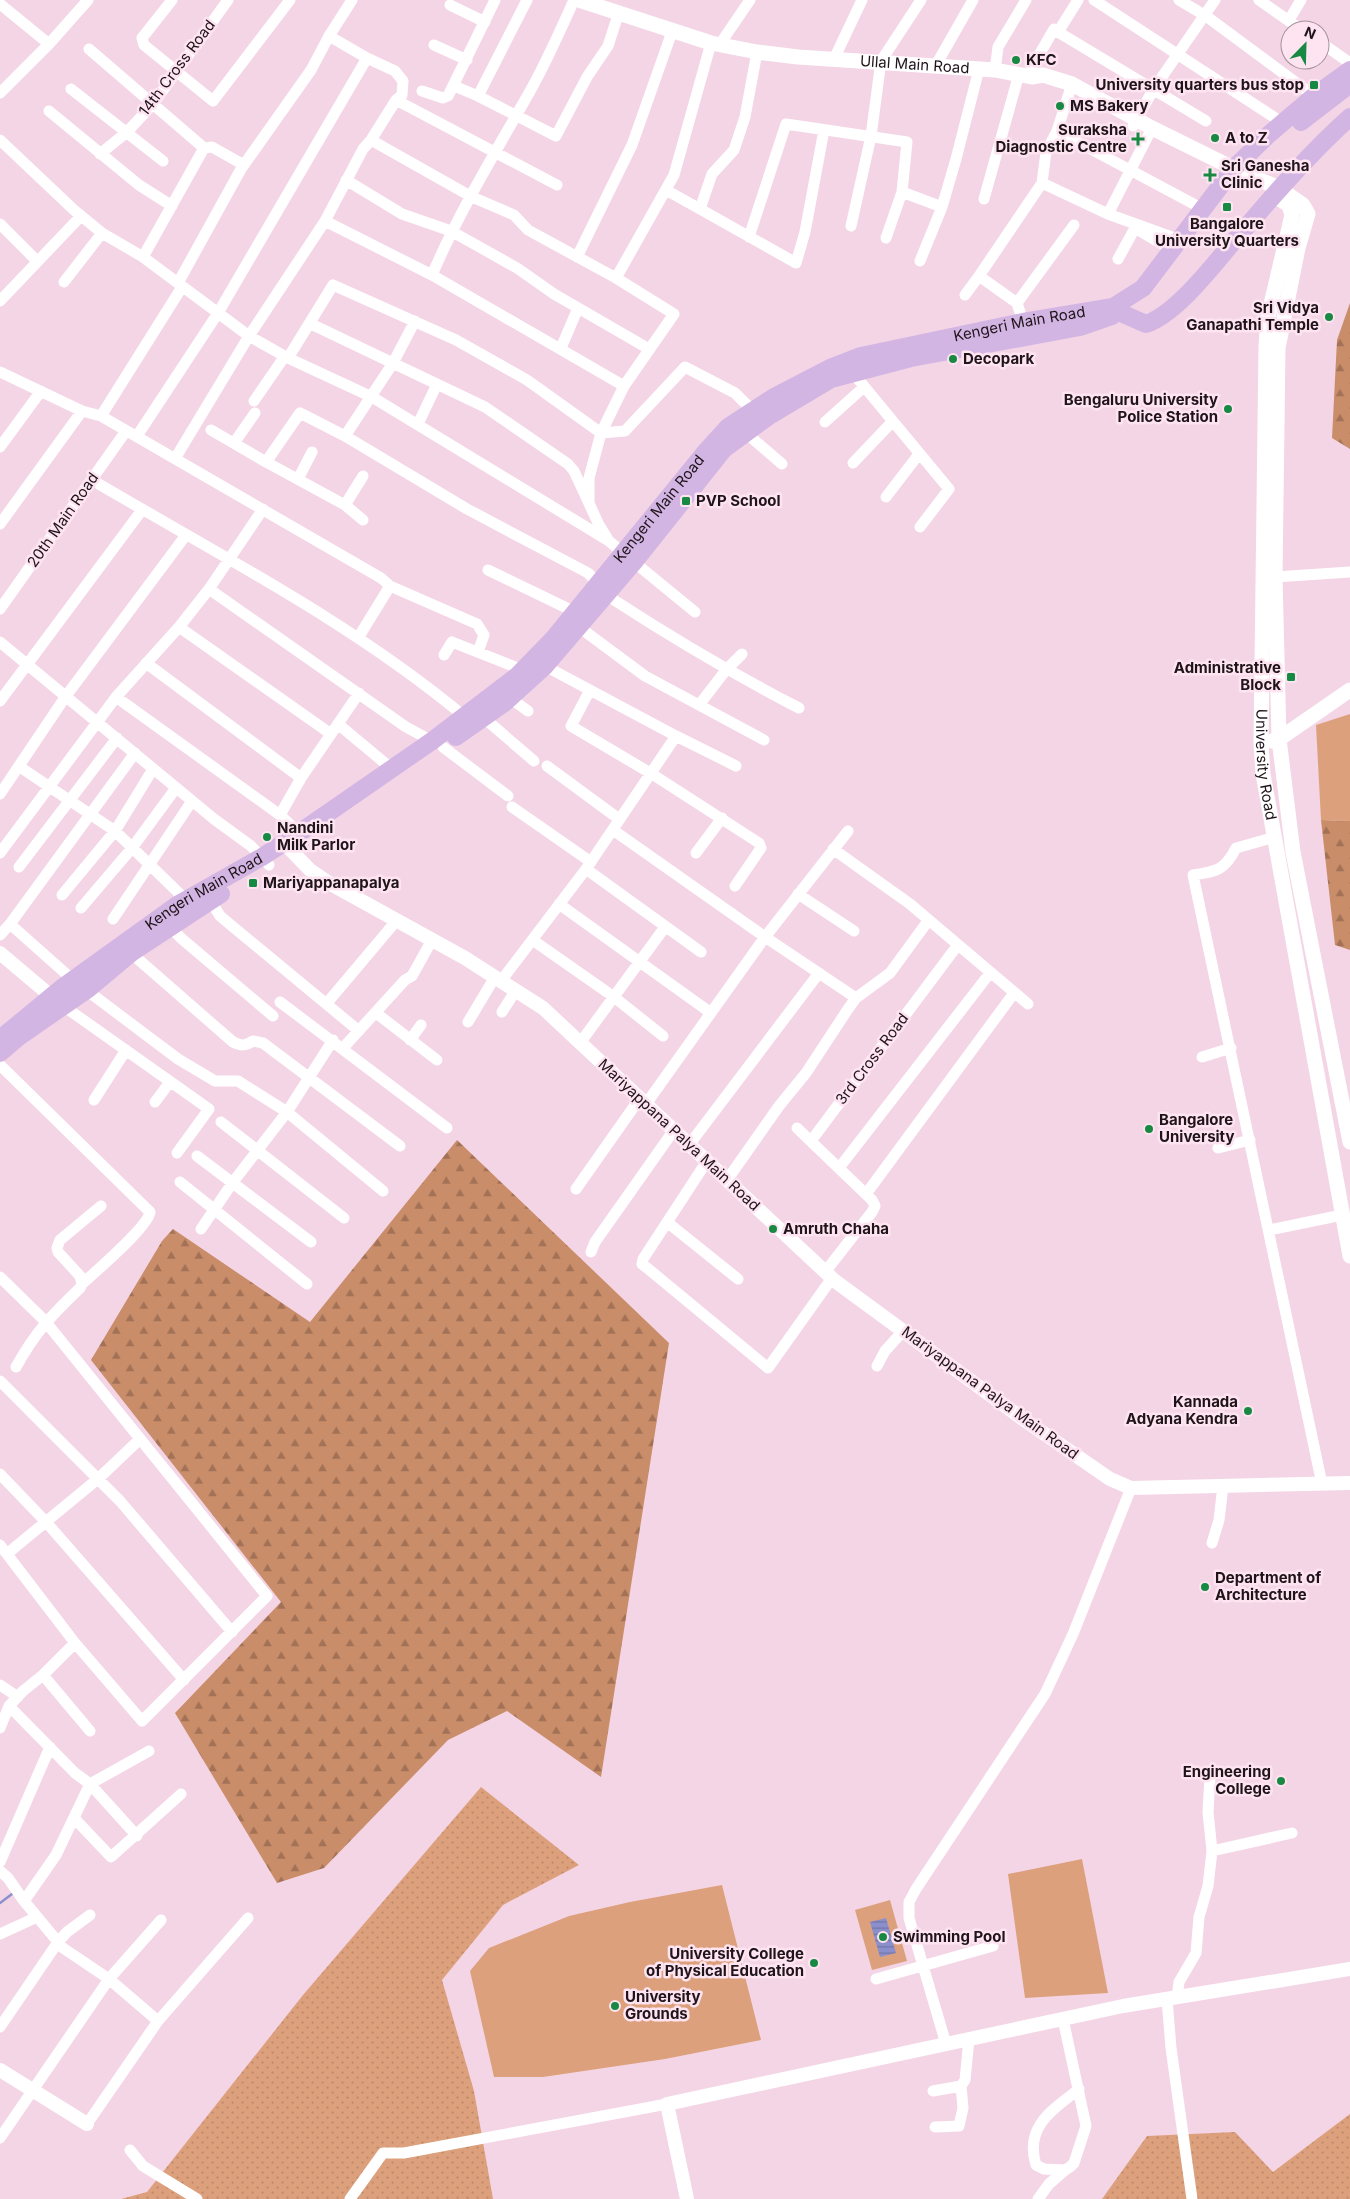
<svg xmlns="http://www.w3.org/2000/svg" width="1350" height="2199" font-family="Inter,sans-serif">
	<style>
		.grass { fill: url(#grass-dots) }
		.forest { fill: url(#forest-firs) }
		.park { fill: #dda07c }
		.water { fill: url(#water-rules) }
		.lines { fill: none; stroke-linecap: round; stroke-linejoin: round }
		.stream { stroke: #8b90cc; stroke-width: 2.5 }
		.minor { stroke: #fff; stroke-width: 11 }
		.tertiary { stroke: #fff; stroke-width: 14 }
		.secondary { stroke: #fff; stroke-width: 15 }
		.primary { stroke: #d3b5e3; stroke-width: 18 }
		.poi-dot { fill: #178942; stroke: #fee4f1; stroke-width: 2 }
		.labels { text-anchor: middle; stroke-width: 5; stroke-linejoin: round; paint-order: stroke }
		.poi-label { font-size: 15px; font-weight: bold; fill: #1f141a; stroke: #fee4f1; text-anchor: start }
		.street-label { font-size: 15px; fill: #1f141a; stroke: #fee4f1 }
	</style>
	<defs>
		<pattern id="grass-dots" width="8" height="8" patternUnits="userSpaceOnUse" patternTransform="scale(1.25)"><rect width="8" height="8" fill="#dda07c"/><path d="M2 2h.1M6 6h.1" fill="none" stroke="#bd896b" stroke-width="1.8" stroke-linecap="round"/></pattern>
		<pattern id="forest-firs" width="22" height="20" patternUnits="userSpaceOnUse" patternTransform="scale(1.25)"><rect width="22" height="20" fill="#c98d6a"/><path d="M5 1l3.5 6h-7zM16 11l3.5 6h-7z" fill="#a37256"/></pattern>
		<pattern id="water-rules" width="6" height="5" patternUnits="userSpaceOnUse" patternTransform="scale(1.25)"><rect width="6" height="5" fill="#8b90cc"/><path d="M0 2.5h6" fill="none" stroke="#7174a5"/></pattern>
	</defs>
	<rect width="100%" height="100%" fill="#f4d5e5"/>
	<path class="grass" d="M481,1787L579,1865L503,1905L442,1980L474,2091L493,2199H121L147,2192L303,1995Z
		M1350,2114V2199H1102L1147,2136L1235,2132L1273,2172Z"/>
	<path class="forest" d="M1350,303V449L1332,438L1337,340Z
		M1321,820L1350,821V950L1335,945Z
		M457,1140L669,1343L601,1777L507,1711L448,1740L324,1868L277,1883L175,1713L281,1602L91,1360L162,1241L173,1229L310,1322Z"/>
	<path class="park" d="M1350,714V821L1321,820L1316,725Z
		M1082,1859L1108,1993L1025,1998L1008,1874Z
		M722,1885L761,2040L665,2059L543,2077H494L470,1971L489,1948L569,1916L630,1902Z
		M890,1900L907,1961L872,1970L855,1910Z"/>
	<path class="water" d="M886,1918L896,1953L880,1957L870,1922Z"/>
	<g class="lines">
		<path class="stream" d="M0,1903L12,1894"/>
		<path class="minor" d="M172,0L142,38L144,45L213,101L290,0
			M527,0L478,96L556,136L587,77L608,46L619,12
			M1078,0L1058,32L1206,121
			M1094,0L1283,123
			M1179,0L1206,16L1314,96
			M1259,0L1302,30
			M0,4L49,44
			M450,5L485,22
			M1289,20L1301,0
			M329,36L367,58L395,71L403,81L402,95L396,100
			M1320,42L1350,63
			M720,44L750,0
			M434,45L467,60
			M89,49L204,148L143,257
			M834,59L862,0
			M936,65L973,0
			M995,70L998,47L1026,0
			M1027,76L1054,29
			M1072,84L1057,131L1046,152L1042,183L1108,214L1180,240
			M459,88L478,96
			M71,89L163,161
			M422,91L443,98L448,96L495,0
			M0,93L49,44L88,0
			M49,111L139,185L172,206
			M1133,126L1153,90L1215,0
			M1057,131L1203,209
			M0,140L74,210L102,233L143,257L249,336L288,358L372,397L609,541L623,553
			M371,140L472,197L514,215L528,230L616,278L674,314L624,386L432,275L325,221L363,149L371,140L396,100L557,185
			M204,148L212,147L244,165
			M100,154L127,132L153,104L228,0
			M346,180L402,214L451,231L517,268L554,294L649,349
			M666,190L700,209L712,174L734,150L745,117L757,52
			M902,192L942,207
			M984,199L1019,74
			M700,209L796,263L805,232L824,130
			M1108,214L1152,128
			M0,224L37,261
			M851,226L871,136L881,61L921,0
			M749,237L786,124L907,142L902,192L886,238
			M577,257L632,145L673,29
			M1118,259L1135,228L1172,250
			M920,261L942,207L956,159L979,69
			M432,275C459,212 495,153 529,93C546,63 560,31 574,0
			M616,278L674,175L711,43
			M64,282L102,233
			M965,295L979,276
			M0,301L81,216
			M1017,303L1074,225
			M1023,322L1017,303L979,276L1042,183
			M311,324L485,407L568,464L574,471L599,525L607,538
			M561,348L578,308
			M288,358L333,285L456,340L527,380L601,433L589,478V502
			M0,372L82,411L101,416L381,578L390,586L358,638
			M853,373L949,489L920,527
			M254,401L285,356
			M101,416L182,287L178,283L241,169L311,70L329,36L352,0
			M825,422L864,387
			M418,424L437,384
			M211,430L266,462L345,505L363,520
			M601,433L625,431L685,367L735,393L753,411
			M601,433L624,386
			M746,433L782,464
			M137,436L218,313L367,58
			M345,436L393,363L415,321
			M234,443L255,413
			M0,447L41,391
			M176,457L249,336L325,221
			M266,462L300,413L345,436L467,509L588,573L598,583
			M853,463L892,422
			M298,479L312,452
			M92,480C219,555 351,622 465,717
			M886,497L919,454
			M345,505L363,476
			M0,524L82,411
			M634,562L695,612
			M488,570L575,612
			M1275,577L1350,572
			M390,586L477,624L484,635L478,652
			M209,589L406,727L432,741
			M608,591L614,600C674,639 735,675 799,708
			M0,609L126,431
			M179,627L331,734
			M579,627L645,676L764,740
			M0,642L214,819L251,846L269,865
			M444,655L452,642L523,670
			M146,663L301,778
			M545,666L676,736L736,766
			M590,690L571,726L652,774L759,843L761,848L735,886
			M116,697L280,815L299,833
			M510,698L528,711
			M0,701L142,510
			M699,705L726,670L742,654
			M484,718L534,761
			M338,724L392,769
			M443,747L508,796
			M547,766L619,819
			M20,767L115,831L186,900
			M0,794L66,696L186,535
			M512,807L591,862
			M280,815L301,778L359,693
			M613,830L765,937L856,998
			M1275,837L1236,848C1225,870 1216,872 1193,875L1322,1484
			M833,849L910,904L1028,1004
			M0,853L116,697L179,627L209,589L263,509
			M696,853L722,818
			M19,867L117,738
			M586,869L701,952
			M798,894L854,931
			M62,895L115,831L153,769
			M210,900L220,916L359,1031
			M559,904L711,1013
			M81,908L132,848L176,788
			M113,919L192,801
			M10,924L135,753
			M170,927L182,939L273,1016
			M0,935L10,924L73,980L178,1059L215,1081H238L287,1112L383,1191
			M534,941L614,997L663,1036
			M131,953L233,1042C241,1046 245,1046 253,1041L263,1043L400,1146
			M501,981L586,869L676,736
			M280,1002L447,1128
			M327,1003L397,920
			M62,1005L209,1109L177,1153
			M502,1012L516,990
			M376,1013L437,1060
			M468,1022L495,977
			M410,1040L421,1025
			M580,1043L665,927
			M343,1048L405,980L412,976L432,940
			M1202,1057L1231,1048
			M0,1065L150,1212C148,1227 96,1271 82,1284
			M94,1100L126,1050
			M155,1102L170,1082
			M646,1104L765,937L848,831
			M221,1122L344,1218
			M797,1128L872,1200L875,1206L872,1212L825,1272
			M811,1141L957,946
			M689,1145L819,973
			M1218,1148L1250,1140
			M197,1156L311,1242
			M707,1161L643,1259L642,1264L646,1267L768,1368L832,1278
			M839,1168L990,973
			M727,1180L779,1106L806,1073L848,1009L856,998L890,973L928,921
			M180,1182L307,1284
			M576,1189L640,1098
			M866,1194L1014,993
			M667,1222L738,1279
			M201,1229L233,1182L287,1112L333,1040
			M1269,1230L1342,1215
			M591,1252L595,1242L674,1130
			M0,1277L45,1321L267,1596L142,1721L75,1643L0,1545
			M877,1366L885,1351L903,1331
			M16,1367C36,1331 51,1316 80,1288L82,1284L80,1276L58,1252L57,1248L60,1240L101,1206
			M0,1381L120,1501L232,1632
			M0,1474L46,1522L184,1680
			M1212,1543L1219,1520L1223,1486
			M8,1553L99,1478L140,1439
			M43,1675L90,1731
			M0,1685L18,1697
			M9,1706L75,1773L90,1784L137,1836
			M0,1728L9,1706L23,1691L43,1675L75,1643
			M74,1818L111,1857L181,1794
			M1212,1851L1292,1833
			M0,1862L50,1747
			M0,1871L8,1878L24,1901L63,1948L109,1979L158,2021
			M24,1901L56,1855L90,1784L149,1751
			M0,1934L37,1917
			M876,1979L993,1946
			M1177,1998L1179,1982L1196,1953L1199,1917L1208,1886L1212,1851L1208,1812L1210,1776
			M1167,1999L1171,2048L1192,2199
			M1063,2019L1086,2126L1074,2163L1070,2167L1065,2170L1044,2169L1036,2165C1024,2126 1053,2110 1079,2089
			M0,2027L58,1942L67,1932L90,1915
			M946,2044L909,1918V1902L916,1889L1045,1694L1073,1634L1131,1488
			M933,2091L961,2086
			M87,2124L158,2021L248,1918
			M935,2127L959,2126L963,2108L961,2086L965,2080L969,2039
			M0,2138L109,1979L161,1920
			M130,2150L143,2166L197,2199
			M350,2199L383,2153H404L667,2104
			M1038,2199L1049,2184L1065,2170"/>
		<path class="tertiary" d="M284,843L310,870L329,883L465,958L543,1008L835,1281L1023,1419L1110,1479L1131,1488L1350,1483
			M0,953L58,1002
			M0,2070L87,2124
			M687,2199L667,2104L1123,2006L1350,1969"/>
		<g class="secondary">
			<path id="s1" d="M579,0L711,43L757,52L798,57L995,70L1032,77L1043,75L1072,84L1152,128L1245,174L1277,187L1303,205L1308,214L1298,248L1278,348L1275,577L1279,739L1293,852L1350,1142"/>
			<path id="s2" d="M1273,195L1289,205L1292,215L1268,317L1266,346L1261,743L1263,774L1350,1256"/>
			<path d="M1272,741L1279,739L1350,690"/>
		</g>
		<g class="primary">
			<path d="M1301,122L1345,88"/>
			<path d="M1118,305L1121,313L1146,324C1179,313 1218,258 1242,232C1276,192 1311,152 1350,117"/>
			<path d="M456,737L503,704L545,666L634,562L724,449L769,416L831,379L911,358L1080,327L1112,316"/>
			<path id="s3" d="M0,1039L63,987L177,905L262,857L299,833L432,741L517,676L554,638L707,450L728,427L774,397L830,368L861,356L1023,322L1113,307L1143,288L1234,168L1267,136L1314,96L1350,70"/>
			<path d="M0,1053L20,1036L88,989L131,953L221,894"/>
		</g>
	</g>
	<g class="poi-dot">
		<circle cx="1016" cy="60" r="5"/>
		<rect x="1309" y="80" width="10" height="10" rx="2.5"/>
		<circle cx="1060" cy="106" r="5"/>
		<circle cx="1215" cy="138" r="5"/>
		<path d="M1135.5 131.5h5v5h5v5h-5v5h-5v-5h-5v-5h5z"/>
		<path d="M1207.5 167.5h5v5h5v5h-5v5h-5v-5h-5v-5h5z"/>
		<rect x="1222" y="202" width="10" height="10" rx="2.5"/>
		<circle cx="1329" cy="317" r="5"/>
		<circle cx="953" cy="359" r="5"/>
		<circle cx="1228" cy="409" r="5"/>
		<rect x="681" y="496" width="10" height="10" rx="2.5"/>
		<rect x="1286" y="672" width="10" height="10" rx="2.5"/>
		<circle cx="267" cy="837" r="5"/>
		<rect x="248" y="878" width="10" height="10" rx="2.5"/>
		<circle cx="1149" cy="1129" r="5"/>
		<circle cx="773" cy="1229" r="5"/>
		<circle cx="1248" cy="1411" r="5"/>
		<circle cx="1205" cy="1587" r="5"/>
		<circle cx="1281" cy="1781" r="5"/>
		<circle cx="883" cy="1937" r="5"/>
		<circle cx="814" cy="1963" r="5"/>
		<circle cx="615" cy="2006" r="5"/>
	</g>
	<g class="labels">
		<g class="poi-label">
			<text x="1026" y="65">KFC</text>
			<text x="1304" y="90" text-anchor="end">University quarters bus stop</text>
			<text x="1070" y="111">MS Bakery</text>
			<text x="1127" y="135" text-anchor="end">Suraksha<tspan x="1127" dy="17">Diagnostic Centre</tspan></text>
			<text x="1225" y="143">A to Z</text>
			<text x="1221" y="171">Sri Ganesha<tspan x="1221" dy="17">Clinic</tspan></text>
			<text x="1227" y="229" text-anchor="middle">Bangalore<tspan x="1227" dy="17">University Quarters</tspan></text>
			<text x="1319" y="313" text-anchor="end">Sri Vidya<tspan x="1319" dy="17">Ganapathi Temple</tspan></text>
			<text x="963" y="364">Decopark</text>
			<text x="1218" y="405" text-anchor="end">Bengaluru University<tspan x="1218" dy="17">Police Station</tspan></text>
			<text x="696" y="506">PVP School</text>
			<text x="1281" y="673" text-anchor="end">Administrative<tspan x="1281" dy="17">Block</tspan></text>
			<text x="277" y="833">Nandini<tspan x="277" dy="17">Milk Parlor</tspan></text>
			<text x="263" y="888">Mariyappanapalya</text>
			<text x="1159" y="1125">Bangalore<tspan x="1159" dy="17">University</tspan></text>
			<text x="783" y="1234">Amruth Chaha</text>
			<text x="1238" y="1407" text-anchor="end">Kannada<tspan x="1238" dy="17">Adyana Kendra</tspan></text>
			<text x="1215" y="1583">Department of<tspan x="1215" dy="17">Architecture</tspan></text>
			<text x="1271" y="1777" text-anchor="end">Engineering<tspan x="1271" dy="17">College</tspan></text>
			<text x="893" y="1942">Swimming Pool</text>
			<text x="804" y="1959" text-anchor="end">University College<tspan x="804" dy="17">of Physical Education</tspan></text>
			<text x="625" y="2002">University<tspan x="625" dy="17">Grounds</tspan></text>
		</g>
		<g class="street-label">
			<text dy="5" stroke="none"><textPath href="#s1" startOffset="344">Ullal Main Road</textPath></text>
			<text transform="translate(177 68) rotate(-53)" y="5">14th Cross Road</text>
			<text dy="5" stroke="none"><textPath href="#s3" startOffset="1272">Kengeri Main Road</textPath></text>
			<text dy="5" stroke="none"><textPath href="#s3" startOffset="852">Kengeri Main Road</textPath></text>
			<text transform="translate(63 520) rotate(-55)" y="5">20th Main Road</text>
			<text dy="5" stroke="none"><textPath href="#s2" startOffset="582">University Road</textPath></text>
			<text dy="5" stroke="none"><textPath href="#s3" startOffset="252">Kengeri Main Road</textPath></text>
			<text transform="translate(872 1059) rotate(-53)" y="5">3rd Cross Road</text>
			<text transform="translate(679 1135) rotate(43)" y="5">Mariyappana Palya Main Road</text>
			<text transform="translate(990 1393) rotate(36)" y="5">Mariyappana Palya Main Road</text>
		</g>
	</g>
	<g transform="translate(1305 45) rotate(23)"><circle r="24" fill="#fee4f1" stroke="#a5919b"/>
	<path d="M0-4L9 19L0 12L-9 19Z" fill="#178942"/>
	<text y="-8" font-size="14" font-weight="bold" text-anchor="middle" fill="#1f141a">N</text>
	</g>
</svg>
